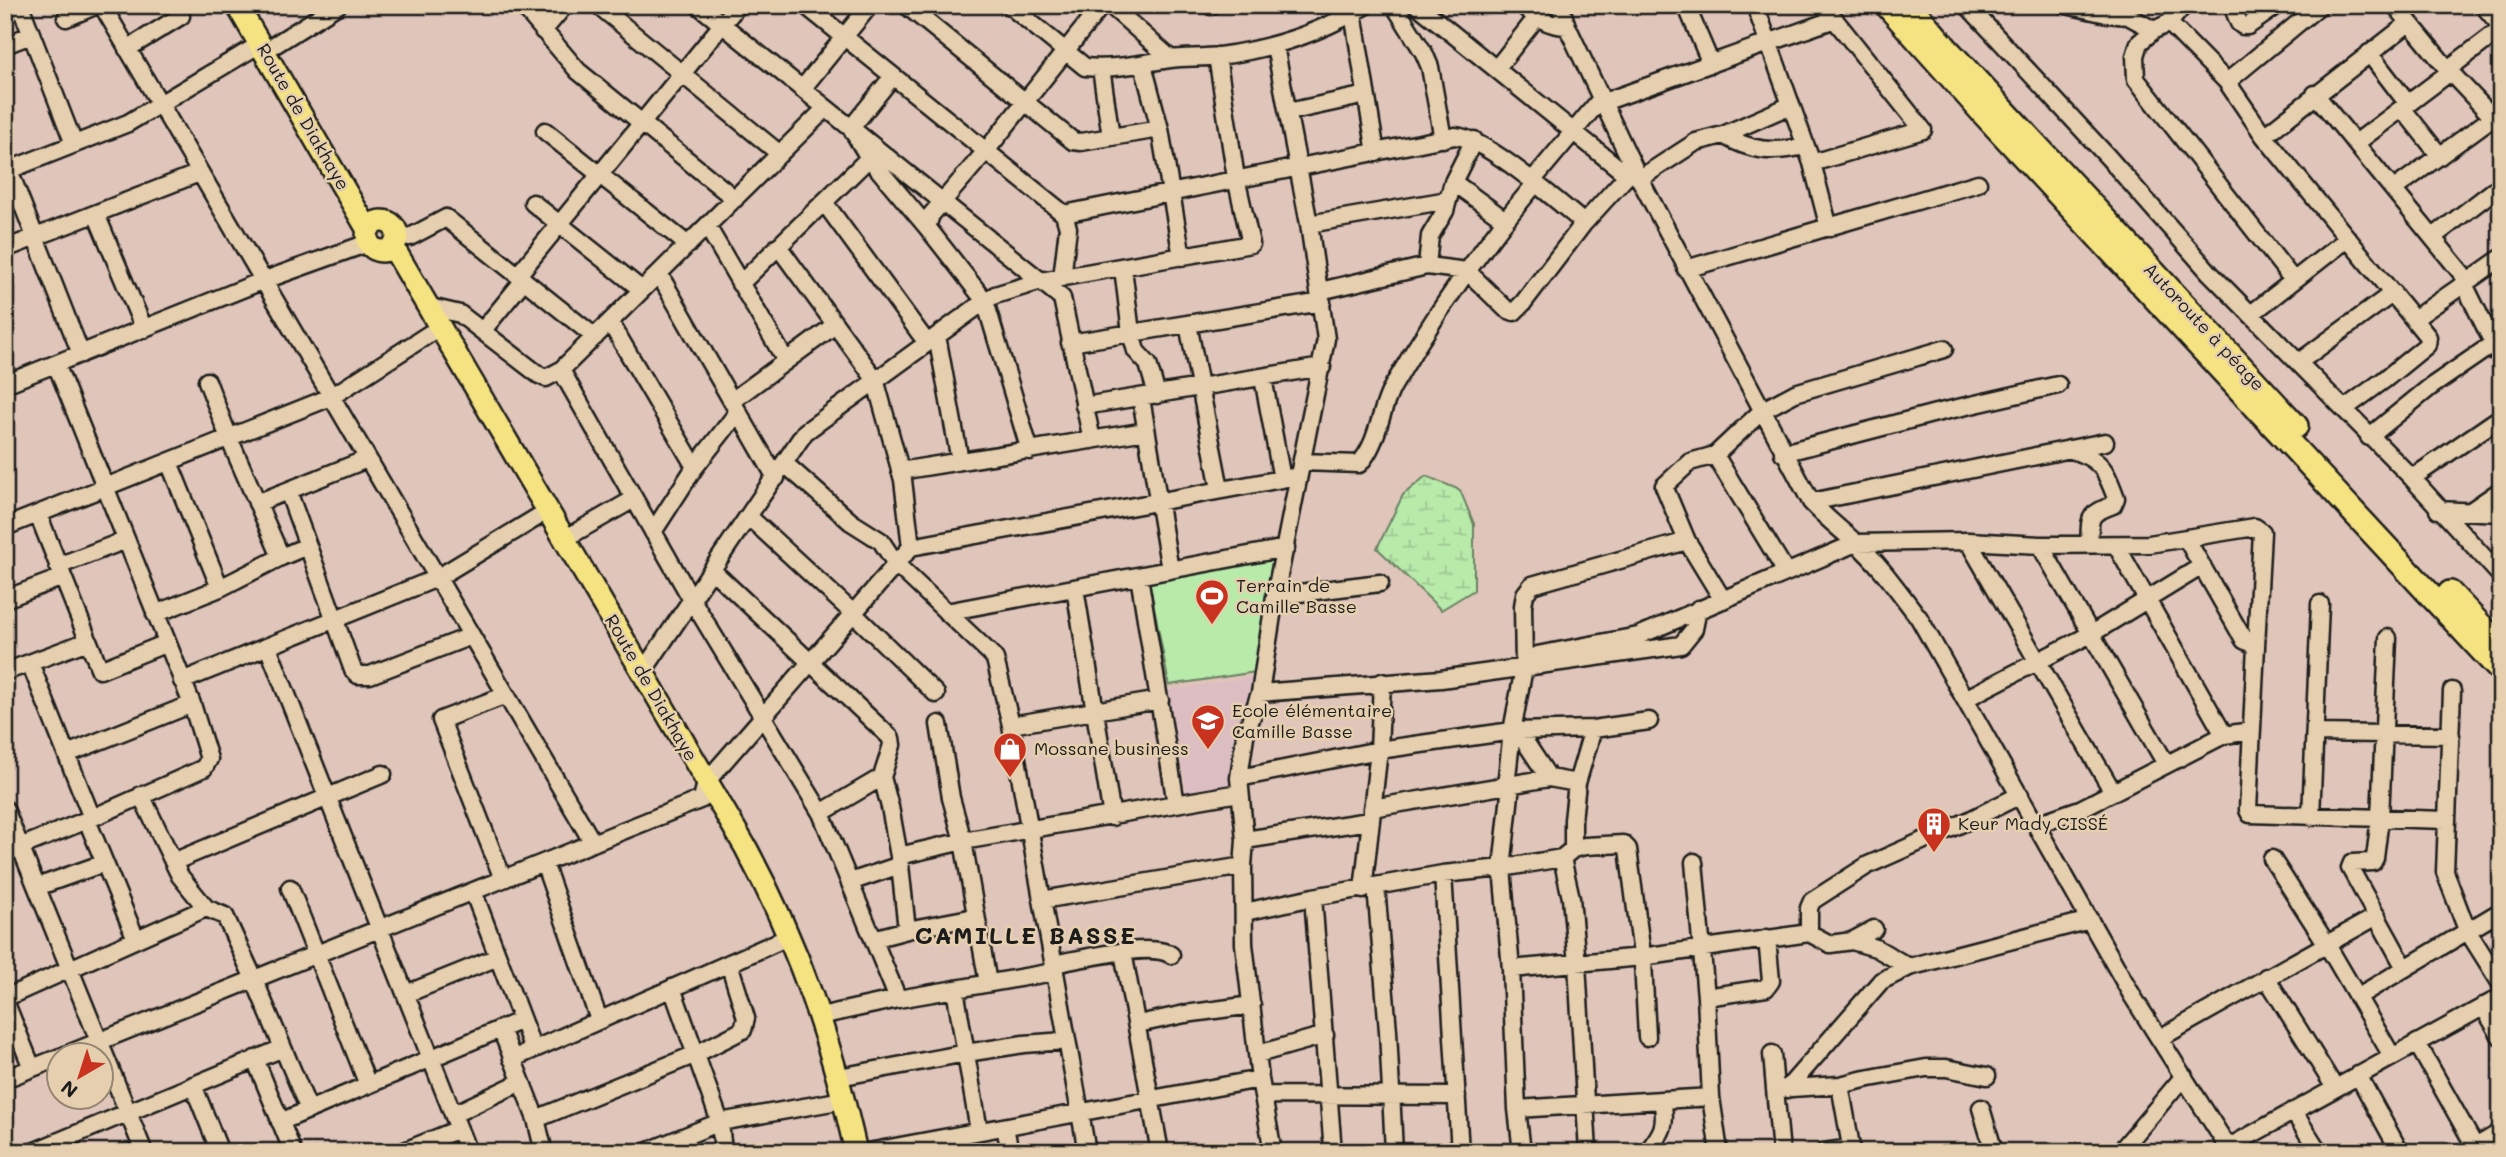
<svg xmlns="http://www.w3.org/2000/svg" width="2506" height="1157" font-family="Mali,sans-serif">
	<style>
		.built { fill: #dcbec2 }
		.green { fill: #b8eaaa; stroke: #6a8363; stroke-width: 2 }
		.wetland { fill: url(#wetland-marsh); stroke: #6a8363; stroke-width: 2 }
		.lines { fill: none; stroke-linecap: round; stroke-linejoin: round }
		.minor-casing { stroke: #1c1c1c; stroke-width: 21 }
		.major-casing { stroke: #1c1c1c; stroke-width: 26 }
		.highway-casing { stroke: #1c1c1c; stroke-width: 28 }
		.minor { stroke: #e5cfae; stroke-width: 16 }
		.major { stroke: #f5e382; stroke-width: 21 }
		.highway { stroke: #f5e382; stroke-width: 23 }
		.labels { text-anchor: middle; stroke-width: 5; stroke-linejoin: round; paint-order: stroke }
		.street-label { font-size: 18px; fill: #1c1c1c; stroke: #e5cfae }
		.poi-label { font-size: 18px; fill: #1c1c1c; stroke: #e5cfae; text-anchor: start }
		.district-label { font-size: 24px; font-weight: bold; letter-spacing: 2px; fill: #1c1c1c; stroke: #e5cfae }
	</style>
	<defs>
		<pattern id="wetland-marsh" width="20" height="14" patternUnits="userSpaceOnUse" patternTransform="scale(1.75)"><rect width="20" height="14" fill="#b8eaaa"/><path d="M1 5h8M5 5V1M11 12h8M15 12V8" fill="none" stroke="#9ec892"/></pattern>
	</defs>
	<rect width="100%" height="100%" fill="#e0c5ba"/>
	<filter id="ink" filterUnits="userSpaceOnUse"><feTurbulence type="fractalNoise" baseFrequency=".0143" numOctaves="2"/><feDisplacementMap in="SourceGraphic" scale="14" xChannelSelector="R" yChannelSelector="G"/><feConvolveMatrix kernelMatrix="1 2 1 2 8 2 1 2 1" color-interpolation-filters="sRGB"/></filter>
	<g filter="url(#ink)">
		<path class="built" d="M1259,676L1237,729L1233,786L1187,794L1168,690Z"/>
		<path class="green" d="M1282,557L1256,672L1169,685L1149,580Z"/>
		<path class="wetland" d="M1426,476L1460,490L1474,524V590L1441,610L1377,548L1403,495Z"/>
		<g class="lines">
			<g class="minor-casing">
				<path id="minor" d="M20,5L74,144
					M102,5L593,843
					M522,5L578,71L735,199
					M598,5L780,154
					M698,5L1062,298L1092,440
					M805,5L1064,214L1068,228L1062,278
					M906,5L1073,141L1081,142L1160,129
					M1009,5L1085,67C1114,70 1142,63 1170,59C1186,57 1203,58 1219,56C1270,49 1321,33 1366,5
					M1110,5L1171,59
					M1211,5V6
					M1394,5L1424,53L1430,67L1443,139
					M1417,5L1627,175
					M1522,5C1536,17 1548,26 1567,26
					M1560,5L1567,26L1634,168L1811,502C1825,517 1840,529 1856,543C1880,564 1899,592 1919,618L2133,997L2231,1152
					M1686,5L1711,64
					M1755,5L1812,163L1829,228
					M1967,5L2107,156L2210,273L2412,478L2501,576
					M2066,5L2107,14L2128,16L2154,30
					M2184,5L2169,23L2154,30L2139,43L2135,56L2136,79L2293,280
					M2232,5L2239,23L2243,26H2248L2278,5
					M2395,5L2450,72L2501,126
					M2483,5L2501,26
					M1353,13L1376,153
					M66,18L97,5
					M2169,23L2227,82L2264,136L2428,337L2427,345L2384,380L2344,409
					M543,31L565,5
					M276,44L338,5
					M5,45L31,35
					M127,49L181,16
					M2369,53L2408,104
					M1143,65L1160,129L1182,257
					M1101,68L1111,137
					M1496,69L1537,17
					M2448,69L2501,29
					M893,76L851,128L869,158L927,227L985,301L1030,451
					M2227,82L2320,5
					M802,89L870,5
					M2315,94L2468,281
					M1601,103L1835,19
					M2402,108L2440,156
					M1288,112L1366,95
					M545,131L688,245
					M1723,135L1791,105
					M2264,136L2409,23
					M1474,140L1453,182L1445,211L1430,236L1427,266L1467,271L1506,309L1514,312L1523,303L1584,223L1634,168
					M2356,143L2450,72
					M5,160L81,354
					M1812,163L1923,130L1823,5
					M9,170L128,123L260,44
					M1639,179L1696,142L1723,135C1753,152 1772,153 1806,146
					M1532,181L1600,100
					M1453,182L1505,220
					M2394,189L2493,117
					M824,202L927,343
					M533,203L642,290
					M96,214L144,329
					M1064,214L1455,136C1486,138 1557,201 1584,223
					M1309,224L1448,200
					M707,226L786,361
					M927,227L931,215L986,151L1102,5
					M398,235L410,237L446,218L595,337
					M2433,237L2501,185
					M778,246L875,379L903,480L911,547
					M5,249L199,173
					M1123,268L1131,333L1136,351L1148,364L1157,395
					M1686,269L1978,183
					M659,274L776,478
					M518,275L738,5
					M740,284L869,158
					M2464,284L2501,359
					M1320,291L1427,266
					M430,307L460,314L539,375L546,378L561,370L826,108
					M2251,314L2347,239
					M2414,319L2501,258
					M610,322L695,467
					M1188,324L1220,489
					M483,330L524,280
					M937,336L960,461
					M1070,343L1322,302
					M2299,362L2393,293
					M561,370L692,600L821,813L898,999
					M1263,378L1282,479
					M207,381L229,438L281,557L307,546
					M5,384L262,281L368,243
					M1141,398L1170,570
					M733,400L835,325
					M1084,406L1322,367
					M2369,437L2429,388L2493,344
					M2069,449C2101,459 2105,468 2116,498L2113,505C2086,515 2091,517 2089,544
					M1783,453L1936,413L2058,385
					M1715,455L1786,572
					M169,462L220,588
					M1302,462L1359,464C1379,443 1379,411 1393,386C1434,315 1482,247 1535,184
					M784,463L851,522L881,541L896,564L991,654L995,659L1011,725L1087,1152
					M900,471L1146,431
					M2412,478L2501,417
					M288,491L353,670L358,675H370L471,636
					M1811,502L2105,442
					M257,503L367,459
					M2438,510L2501,513
					M2472,510L2501,490
					M38,514L100,670L167,643
					M749,517L853,613L936,694
					M5,527L331,397L429,334
					M653,532L695,467L738,412
					M2186,538L2244,640L2256,646L2248,810L2250,814L2446,820
					M564,539L634,499
					M1968,541L2113,792
					M2040,545L2166,764
					M2116,545L2224,735
					M58,566L126,540
					M713,571L891,738L892,745L882,777L890,807L899,856L907,930
					M1139,576L1176,804
					M1075,588L1112,817
					M1275,596L1380,583
					M5,599L63,577
					M1723,600L1687,541L1664,486L1690,462L1715,455L1763,410L1795,393L1944,349
					M946,612L1286,548
					M155,614L220,588L281,557
					M2388,638L2380,818L2375,858L2373,862L2352,863L2350,868L2405,968
					M268,647L468,1152
					M30,663L92,818
					M1529,668L1537,655L1638,636L1856,543L1968,541L2040,545L2149,544L2255,527L2262,532L2256,646
					M5,672L88,641
					M642,673L805,432L985,301L995,295L1041,281L1251,244L1236,178L1217,56
					M182,681L437,578L536,518
					M2452,691L2445,872L2467,930L2501,984
					M1260,693L1441,679L1681,645L1694,629L1698,609
					M1965,699L2091,634L2202,566
					M939,724L951,798L963,841L988,983
					M1011,725L1160,700
					M1518,731L1549,778
					M2315,733L2451,735
					M67,754L192,704
					M1239,778L1379,750L1512,731L1593,729L1649,721
					M1511,785L1502,868L1511,969L1517,1109L1522,1152
					M1506,786L1512,731L1524,668L1523,606L1525,594L1532,585L1687,541
					M141,795L180,876L206,908
					M1372,808L1549,778L1577,783
					M5,809L144,1152
					M821,813L882,777
					M2311,817L2320,604
					M87,820L136,939
					M2037,824L2080,809L2224,735L2251,731
					M1245,840L1369,821
					M1573,849V820L1577,783L1593,729
					M5,853L92,818L204,768L209,759L192,704L56,364
					M899,856L963,841L1239,793
					M1562,858L1571,898L1577,964L1588,1152
					M2272,859L2326,943L2392,1056
					M173,862L383,774
					M1694,862L1706,997L1711,1097L1719,1152
					M544,863L599,1020
					M1443,874L1460,1152
					M503,879L441,720L506,695
					M850,882L900,865
					M1376,886L1388,1031L1394,1152
					M37,887L104,863
					M290,888L368,1085
					M1363,890L1379,750L1382,682
					M473,891L533,1049
					M1313,897L1333,1152
					M1042,900L1243,866
					M1245,912L1313,897L1443,874L1502,868L1562,858L1573,849L1585,846L1623,844L1628,849L1643,962L1647,1037
					M1809,933V908L1812,901L1868,865L1972,819L2020,795
					M873,939L907,930L975,917
					M1852,941L1876,948L1909,967
					M1123,952L1160,1152
					M1053,964C1077,960 1152,941 1171,955
					M1511,969L1642,957L1809,933L1830,944L1852,941L1874,929
					M2266,977L2335,1088
					M672,988L720,1122L723,1152
					M955,989L979,1131
					M406,994L498,957
					M1706,997L1766,988L1771,981L1767,938
					M2357,997L2501,911
					M5,998L206,908L225,916L254,979L309,1110
					M5,1001L32,1068
					M2483,1006L2501,1037
					M820,1016L898,999L1054,972
					M1138,1024L1185,1014L1252,1005
					M501,1029L536,1119L544,1152
					M2160,1038L2377,916
					M2417,1043L2478,1152
					M1258,1054L1325,1035
					M1772,1054L1775,1089
					M63,1056L702,799L706,782L911,547L1298,476
					M255,1059L293,1152
					M512,1059L777,942
					M2358,1075L2400,1152
					M839,1077L966,1053L1024,1044L1065,1041
					M5,1079L60,1057
					M193,1085L220,1152
					M1840,1085L1852,1152
					M1787,1089L1881,981L1909,967L2090,920
					M1264,1095L1457,1096
					M1981,1108L1994,1152
					M1517,1109L1662,1100
					M2293,1111L2319,1152
					M454,1114L521,1082
					M536,1119L696,1054L743,1030L746,1018L729,963
					M280,1122L522,1020
					M1005,1127L1010,1152
					M2229,1147L2501,997
					M33,1152L283,1048
					M402,1152L459,1129
					M646,1152L720,1122L832,1102
					M868,1152L1260,1079
					M1273,1152L1260,1079L1244,944L1243,866L1245,840L1239,778L1245,736L1260,693L1275,596L1326,339L1309,224L1275,46
					M1647,1152C1663,1132 1667,1125 1662,1100L1711,1097
					M1781,1152L1775,1089L1840,1085L1865,1079L1926,1068H1946L1987,1076
					M1824,1152L1851,1148
					M2120,1152L2184,1076
					M2467,1152L2501,1132"/>
			</g>
			<g class="major-casing">
				<path id="major" d="M237,5L368,230
					M367 236a15 15 0 1 1 30 0a15 15 0 1 1-30 0Z
					M393,247L746,848C800,949 831,1041 856,1152"/>
			</g>
			<g class="highway-casing">
				<path id="highway" d="M1887,5L1985,115L2501,671
					M1909,5L1946,48L2296,426
					M2450,593L2501,647"/>
			</g>
			<use href="#minor" class="minor"/>
			<use href="#major" class="major"/>
			<use href="#highway" class="highway"/>
		</g>
	</g>
	<defs>
		<g id="stadium-pin" transform="scale(1.75)"><path d="M0 17L-7.5 6A9.5 9.5 0 1 1 7.5 6Z" fill="#c8321e" stroke="#e5cfae"/><path d="M0-5a6.5 5 0 1 0 0 10a6.5 5 0 1 0 0-10ZM-3.5-1.8h7v3.6h-7Z" fill="#fff"/></g>
		<g id="school-pin" transform="scale(1.75)"><path d="M0 17L-7.5 6A9.5 9.5 0 1 1 7.5 6Z" fill="#c8321e" stroke="#e5cfae"/><path d="M0-5L7-2L0 1L-7-2ZM-4 1L0 2.5L4 1V4Q0 6-4 4Z" fill="#fff"/></g>
		<g id="shop-pin" transform="scale(1.75)"><path d="M0 17L-7.5 6A9.5 9.5 0 1 1 7.5 6Z" fill="#c8321e" stroke="#e5cfae"/><path d="M-5-2.5h2.3a2.7 3.5 0 0 1 5.4 0H5L5.5 6h-11ZM-1.5-2.5h3a1.5 2.3 0 0 0-3 0Z" fill="#fff"/></g>
		<g id="building-pin" transform="scale(1.75)"><path d="M0 17L-7.5 6A9.5 9.5 0 1 1 7.5 6Z" fill="#c8321e" stroke="#e5cfae"/><path d="M-4-6H4V6H1V3H-1V6H-4ZM-2.5-4.3h1.7v1.8h-1.7ZM.8-4.3h1.7v1.8H.8ZM-2.5-1h1.7V.8h-1.7ZM.8-1h1.7V.8H.8Z" fill="#fff"/></g>
	</defs>
	<g fill-rule="evenodd">
		<use href="#stadium-pin" x="1212" y="596"/>
		<use href="#school-pin" x="1208" y="721"/>
		<use href="#shop-pin" x="1010" y="749"/>
		<use href="#building-pin" x="1934" y="824"/>
	</g>
	<g class="labels">
		<g class="street-label">
			<text transform="translate(303 117) rotate(60)" y="6">Route de Diakhaye</text>
			<text transform="translate(2204 327) rotate(47)" y="6">Autoroute à péage</text>
			<text transform="translate(651 688) rotate(60)" y="6">Route de Diakhaye</text>
		</g>
		<g class="poi-label">
			<text x="1236" y="592">Terrain de<tspan x="1236" dy="21">Camille Basse</tspan></text>
			<text x="1232" y="717">Ecole élémentaire<tspan x="1232" dy="21">Camille Basse</tspan></text>
			<text x="1034" y="755">Mossane business</text>
			<text x="1958" y="830">Keur Mady CISSÉ</text>
		</g>
		<g class="district-label">
			<text x="1026" y="944">CAMILLE BASSE</text>
		</g>
	</g>
	<rect width="2506" height="1157" fill="none" stroke="#e5cfae" stroke-width="28"/>
	<rect x="14" y="14" width="2478" height="1129" fill="none" stroke="#1c1c1c" stroke-width="2.5" filter="url(#ink)"/>
	<g transform="translate(80 1076) rotate(219)"><circle r="33" fill="#e5cfae" stroke="#958774" stroke-width="2"/>
	<path d="M0-5L12 26L0 18L-12 26Z" fill="#c8321e"/>
	<text y="-10" font-size="19" font-weight="bold" text-anchor="middle" fill="#1c1c1c">N</text>
	</g>
</svg>
